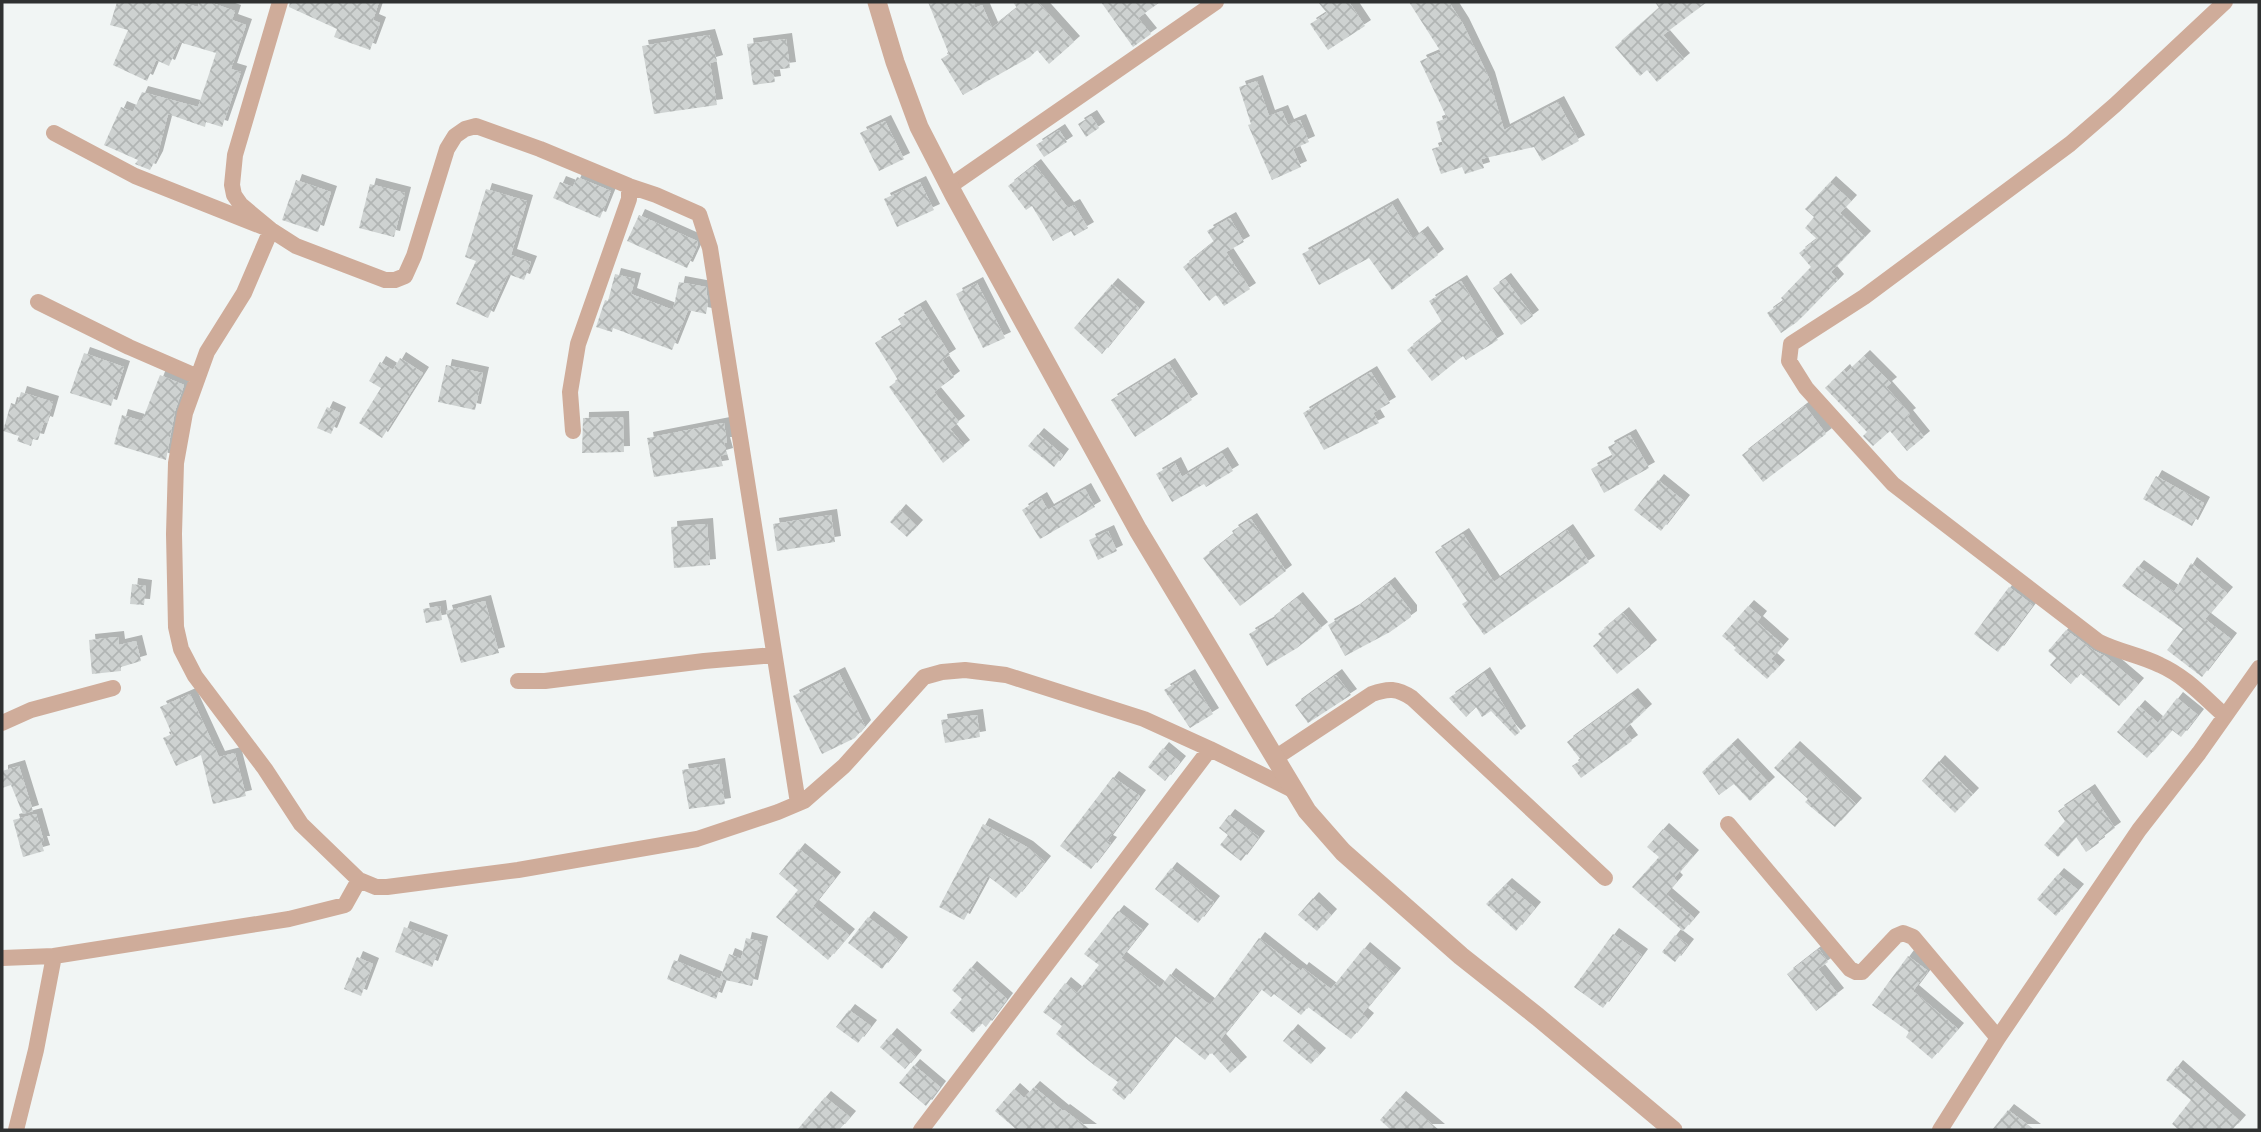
<svg xmlns="http://www.w3.org/2000/svg" width="2261" height="1132" font-family="Cabin,sans-serif">
	<style>
		.building { fill: url(#building-cross-hatch); filter: url(#shadow) }
		.lines { fill: none; stroke-linecap: round; stroke-linejoin: round }
		.minor { stroke: #cfac9a; stroke-width: 16 }
		.tertiary { stroke: #cfac9a; stroke-width: 19 }
	</style>
	<defs>
		<pattern id="building-cross-hatch" width="8" height="8" patternUnits="userSpaceOnUse" patternTransform="scale(1.75)"><rect width="8" height="8" fill="#ced2d1"/><path d="M0 0l8 8M0 8l8-8" fill="none" stroke="#b1b5b4"/></pattern>
		<filter id="shadow"><feDropShadow dx="6" dy="-6" stdDeviation="0" flood-color="#0004"/></filter>
	</defs>
	<rect width="100%" height="100%" fill="#f1f5f4"/>
	<path class="building" d="M117,2H179L198,7L199,2H209L235,11L232,20L246,25L231,69L241,72L222,127L206,122L205,127L168,114L157,157L150,170L135,164L138,160L104,145L121,107L133,112L142,92L198,107L216,53L179,42L169,66L156,60L147,81L113,65L128,30L110,25Z
		M290,2H379L373,20L380,23L370,50L334,37L337,29L289,7Z
		M928,2H974L975,8L982,5L992,28L1017,8L1013,2H1038L1074,42L1049,64L1037,50L1030,57L963,95L941,59L949,54Z
		M1101,2H1160L1138,18L1151,34L1133,47Z
		M1318,2H1349L1365,26L1328,50L1310,24L1327,13Z
		M1409,2H1449L1463,24L1489,78L1504,130L1558,102L1579,141L1542,161L1534,147L1481,159L1484,168L1465,174L1462,167L1441,174L1432,149L1443,145L1436,122L1447,118L1420,61L1441,52Z
		M1655,2H1707L1663,35L1684,59L1657,82L1647,70L1640,76L1615,47L1659,8Z
		M709,35L717,61L710,63L717,105L654,114L642,46Z
		M786,39L790,68L773,70L775,82L753,85L747,44Z
		M1257,81L1269,116L1282,111L1288,125L1300,120L1309,142L1293,149L1301,167L1272,180L1248,125L1251,124L1239,87Z
		M1091,116L1099,128L1086,137L1078,124Z
		M885,121L904,159L879,171L860,133Z
		M1059,130L1067,142L1044,157L1036,145Z
		M1035,165L1068,208L1074,205L1088,228L1074,236L1071,231L1053,241L1032,206L1026,210L1008,186Z
		M577,177L611,191L600,218L553,198L560,182L573,187Z
		M296,180L331,192L318,232L282,220Z
		M920,182L934,210L897,227L884,199Z
		M1830,182L1851,201L1840,213L1865,237L1831,272L1838,280L1797,322L1781,333L1767,313L1784,301L1781,298L1811,267L1799,253L1817,239L1805,228L1814,217L1805,209Z
		M370,184L405,193L394,237L359,228Z
		M486,189L527,201L511,255L531,262L524,280L508,274L488,318L456,304L476,261L465,257Z
		M1392,204L1413,239L1422,232L1438,255L1392,290L1369,258L1319,285L1302,254Z
		M639,215L697,241L698,244L687,268L627,241Z
		M1230,218L1244,242L1226,252L1250,289L1224,306L1216,295L1209,301L1183,267L1214,242L1207,231Z
		M615,274L635,279L631,294L673,310L679,282L706,287L708,303L706,314L688,310L672,350L613,328L612,332L596,327L605,300L608,301Z
		M1505,279L1533,316L1521,325L1493,288Z
		M1461,281L1498,340L1466,360L1463,356L1432,381L1407,350L1442,322L1429,301Z
		M977,283L1005,338L983,348L956,294Z
		M1112,284L1139,308L1102,354L1074,328Z
		M920,306L950,355L942,360L954,377L934,392L959,422L950,429L964,446L943,463L889,387L898,380L875,343L902,326L898,319Z
		M84,353L124,367L111,406L70,393Z
		M1864,356L1891,383L1886,387L1910,414L1907,416L1924,437L1907,451L1890,431L1873,446L1863,436L1867,432L1825,388L1844,370L1846,373Z
		M400,358L423,373L382,438L359,423L381,388L369,381L380,362L393,370Z
		M1169,364L1192,400L1135,437L1111,400Z
		M446,365L483,373L475,410L438,402Z
		M1371,372L1390,403L1373,413L1379,423L1324,450L1303,413Z
		M160,375L184,385L175,411L166,460L114,444L122,415L142,421Z
		M21,392L53,402L47,423L44,422L38,440L33,439L31,446L17,441L19,436L3,431L11,403L17,405Z
		M1805,406L1826,434L1763,482L1742,455Z
		M327,407L340,413L331,434L317,428Z
		M623,417L624,452L582,453L583,418Z
		M724,423L727,443H724L727,454L720,456L723,466L654,477L647,438Z
		M1038,434L1063,455L1054,467L1028,446Z
		M1630,435L1649,468L1604,493L1591,469L1613,457L1608,447Z
		M1222,453L1233,471L1206,487L1204,484L1172,502L1156,474L1175,463L1182,477Z
		M2156,476L2204,503L2192,526L2143,499Z
		M1658,480L1684,501L1661,531L1634,510Z
		M1085,489L1095,507L1040,539L1022,510L1041,498L1048,510Z
		M900,510L917,526L907,537L890,522Z
		M831,515L835,542L777,551L773,524Z
		M1251,519L1286,571L1240,606L1203,558L1234,534L1232,531Z
		M707,524L710,565L674,568L671,527Z
		M1567,530L1589,562L1484,635L1462,604L1467,601L1435,552L1463,534L1494,582Z
		M1108,531L1117,551L1098,560L1089,540Z
		M2191,563L2227,593L2205,619L2231,639L2202,677L2167,650L2183,629L2122,586L2138,566L2174,592Z
		M1389,583L1411,611V617L1390,632L1345,656L1328,625L1354,610Z
		M132,584L146,586L144,605L130,604Z
		M2009,587L2033,605L1998,652L1974,634Z
		M1297,598L1322,628L1297,648L1267,666L1249,634L1276,618L1274,616Z
		M485,601L499,653L461,663L446,611Z
		M440,606L442,620L426,623L423,609Z
		M1748,606L1761,617L1757,622L1783,645L1771,659L1779,666L1767,679L1734,650L1736,648L1722,636Z
		M1623,613L1651,646L1617,674L1593,646L1602,638L1598,634Z
		M2066,630L2093,650L2105,656L2138,684L2119,706L2080,673L2071,684L2050,665L2056,658L2048,651Z
		M118,637L119,645L136,641L141,661L121,667V671L92,674L89,640Z
		M839,673L865,726L855,738L822,754L793,696Z
		M1484,673L1520,732L1515,736L1491,711L1482,717L1476,707L1466,717L1449,698Z
		M1189,675L1213,714L1190,728L1164,690Z
		M1336,675L1351,695L1308,723L1295,705Z
		M190,694L219,757L235,753L246,796L213,804L201,755L176,766L163,738L172,734L160,707Z
		M1632,694L1646,710L1624,730L1632,741L1581,778L1572,766L1581,760L1567,742Z
		M2177,698L2198,715L2181,737L2172,730L2147,758L2117,732L2139,706L2158,723Z
		M977,715L980,737L945,743L941,720Z
		M1732,744L1769,783L1750,801L1734,784L1719,795L1702,772Z
		M1794,747L1856,804L1835,827L1805,802L1808,799L1774,768Z
		M1163,748L1180,762L1165,781L1148,767Z
		M1939,761L1973,794L1955,813L1922,781Z
		M719,764L725,804L689,809L682,770Z
		M19,766L33,811L23,814L11,785L2,788V771Z
		M1113,777L1140,796L1107,841L1111,843L1091,869L1060,846Z
		M2089,790L2115,828L2098,840L2099,843L2086,852L2076,837L2058,857L2044,845L2065,821L2058,811Z
		M36,814L44,842H41L44,851L23,857L13,820Z
		M1229,815L1259,837L1241,861L1220,845L1228,835L1219,828Z
		M983,824L1027,847L1045,862L1016,898L988,876L964,920L939,907Z
		M1663,829L1693,856L1674,878L1677,881L1666,894L1694,918L1683,931L1632,887L1659,857L1647,847Z
		M799,849L835,878L813,906L849,935L828,960L776,917L798,890L779,874Z
		M1171,868L1214,902L1198,923L1155,889Z
		M2058,874L2078,890L2056,916L2037,899Z
		M1506,884L1535,908L1516,931L1486,904Z
		M1313,898L1331,915L1317,931L1298,915Z
		M1118,911L1143,930L1121,958L1160,988L1170,974L1210,1005L1259,938L1301,971L1303,968L1331,989L1364,948L1395,974L1362,1014L1368,1019L1351,1039L1308,1007L1301,1015L1274,994L1271,997L1261,989L1220,1040L1241,1063L1230,1073L1211,1052L1205,1060L1175,1036L1124,1100L1112,1090L1118,1082L1094,1065L1056,1034L1062,1026L1043,1012L1065,983L1077,993L1099,965L1084,954Z
		M868,917L902,943L882,969L848,943Z
		M404,927L442,941L432,967L395,952Z
		M1613,934L1642,955L1603,1008L1574,987Z
		M1675,935L1688,945L1675,962L1662,952Z
		M746,938L762,942L752,986L721,979L723,980L716,999L667,979L674,960L720,979L729,954L741,959Z
		M1819,949L1828,962L1818,969L1838,994L1816,1011L1787,974Z
		M1908,956L1928,971L1913,991L1958,1029L1932,1059L1906,1037L1909,1032L1872,1005Z
		M357,957L373,964L361,996L344,989Z
		M971,967L1007,999L986,1027L982,1023L973,1033L950,1013L962,999L952,990Z
		M849,1010L871,1026L858,1043L836,1027Z
		M1292,1030L1320,1054L1311,1064L1283,1041Z
		M891,1034L916,1056L905,1069L880,1047Z
		M914,1065L940,1087L926,1106L899,1083Z
		M2177,1066L2240,1121L2232,1130H2179L2172,1124L2191,1100L2166,1080Z
		M1034,1087L1063,1111L1064,1110L1091,1130H1017L995,1111L1014,1089L1024,1098Z
		M825,1097L850,1117L839,1130H797Z
		M1400,1097L1439,1130H1391L1380,1120Z
		M2008,1110L2035,1130H1992Z"/>
	<g class="lines">
		<path class="minor" d="M280,2L235,155L232,185L234,195L241,205L271,230L296,246L385,280H395L405,276L414,256L447,149L455,136L465,129L476,126L540,149L629,186L656,195L699,214L710,248L798,803
			M54,133L135,176L271,230L244,293L207,352L185,413L176,463L174,534L176,627L181,649L195,676L265,769L301,824L359,880L376,887H387L518,870L697,839L778,812L804,801L844,766L924,677L942,672L965,670L1006,675L1144,719L1210,749L1293,790
			M950,186L1216,2
			M38,302L129,347L198,377
			M573,431L570,392L578,344L629,199V186
			M518,681H545L704,661L774,655
			M2224,715C2204,697 2185,676 2160,665C2140,655 2119,652 2099,642L1893,484L1806,388L1789,361L1791,344L1864,297L2070,144L2115,105L2225,2
			M2,723L31,710L113,688
			M1275,758L1372,694C1388,688 1397,688 1412,698L1605,878
			M1728,824L1850,969L1856,972H1862L1896,936L1903,933L1913,937L1998,1038
			M54,956L289,919L345,905L359,880
			M2,958L54,956L36,1050L16,1130
			M921,1130L1210,749
			M1940,1130L1998,1038L2139,830L2199,753L2259,668"/>
		<path class="tertiary" d="M877,2L895,62L919,127L954,195L1138,530L1307,811L1343,852L1461,956L1538,1017L1673,1130"/>
	</g>
	<rect width="2261" height="1132" fill="none" stroke="#2f3131" stroke-width="7"/>
</svg>
